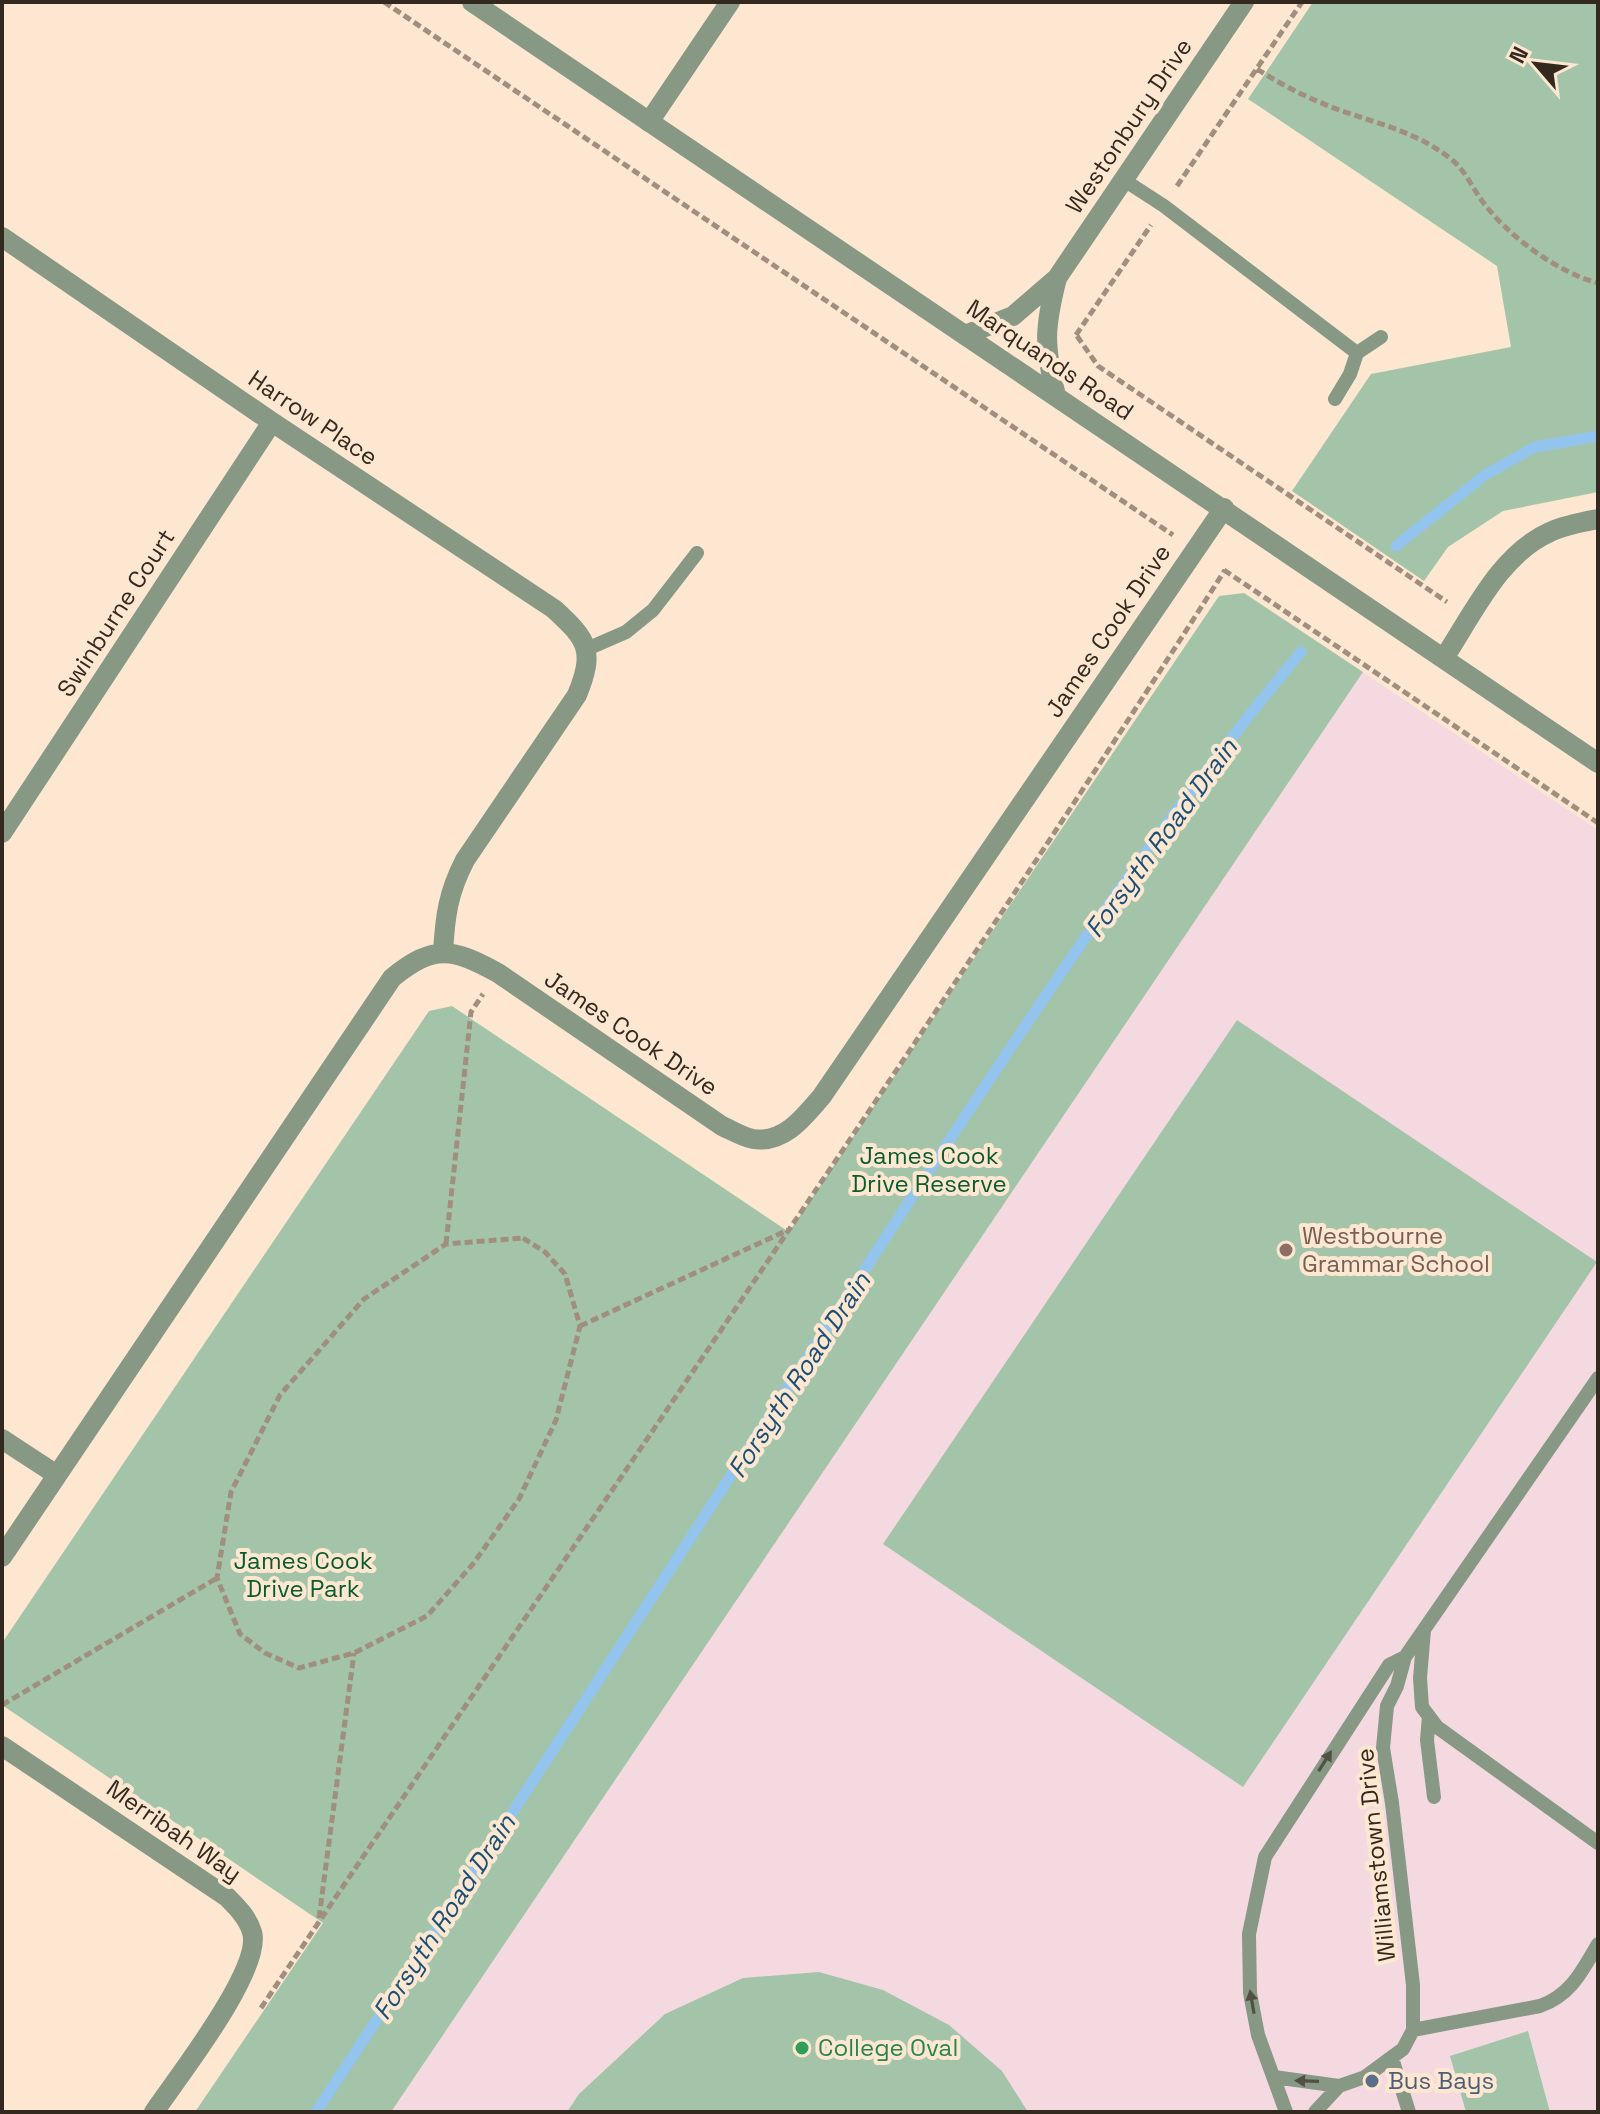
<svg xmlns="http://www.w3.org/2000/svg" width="1600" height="2114" font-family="'Space Grotesk',sans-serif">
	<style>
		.education { fill: #f4dae0 }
		.green { fill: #a3c4a9 }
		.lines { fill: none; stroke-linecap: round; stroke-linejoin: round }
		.stream { stroke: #93c4ed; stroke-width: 11 }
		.path { stroke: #a08e7e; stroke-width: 5; stroke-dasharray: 8 4; stroke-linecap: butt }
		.service { stroke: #879885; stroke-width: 14 }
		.minor { stroke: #879885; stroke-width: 20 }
		.tertiary { stroke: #879885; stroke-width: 20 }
		.oneway { fill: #515043 }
		.education-dot { fill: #8d6e63; stroke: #fee7d1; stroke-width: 3 }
		.leisure-dot { fill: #2e9e5b; stroke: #fee7d1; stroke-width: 3 }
		.service-dot { fill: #5c6f8a; stroke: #fee7d1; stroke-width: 3 }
		.labels { text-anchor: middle; stroke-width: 8; stroke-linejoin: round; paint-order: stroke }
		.street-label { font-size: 24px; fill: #34291f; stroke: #fee7d1 }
		.park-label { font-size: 24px; fill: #095c2b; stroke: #fee7d1 }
		.education-label { font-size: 24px; fill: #785e54; stroke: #fee7d1; text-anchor: start }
		.leisure-label { font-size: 24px; fill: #27864d; stroke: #fee7d1; text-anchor: start }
		.service-label { font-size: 24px; fill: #4e5e75; stroke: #fee7d1; text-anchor: start }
		.water-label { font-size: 26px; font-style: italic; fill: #1a5077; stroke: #fee7d1 }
	</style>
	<rect width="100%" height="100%" fill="#fee7d1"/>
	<path class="education" d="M1363,672L1598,830V2112H391Z"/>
	<path class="green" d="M1313,2H1598V492L1503,511L1448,547L1424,581L1292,491L1371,374L1511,347L1497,266L1248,99Z
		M1244,593L1363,672L391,2112H195L323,1923L2,1705V1643L429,1011L452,1006L789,1232L1219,596Z
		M1237,1020L1597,1262L1243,1787L883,1544Z
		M819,1972L883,1990L949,2025L1002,2071L1028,2112H567L579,2094L665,2014L743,1978Z
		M1528,2031L1550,2112H1466L1450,2056Z"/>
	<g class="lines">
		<path class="stream" d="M1396,546L1485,475L1535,447L1598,436
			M316,2112C502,1832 683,1548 867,1266C1004,1057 1140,844 1301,652"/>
		<path class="path" d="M384,2L1173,535
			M1257,69C1283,86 1310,99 1339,110C1379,124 1417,132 1451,159C1464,169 1471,185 1480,198C1505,234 1556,272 1598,283
			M1177,186L1302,2
			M1076,335L1151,225
			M1077,336L1098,366L1447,602
			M1224,570L1598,823
			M523,1238L545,1252L565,1274L580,1326L556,1420L519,1499L473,1564L427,1616L354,1653L299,1668L265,1653L240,1634L217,1578L231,1492L280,1395L364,1299L446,1244Z
			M446,1244L471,1012L483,994
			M580,1326L788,1230
			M2,1705L217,1578
			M319,1918L354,1653
			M261,2008C583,1529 914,1056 1225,570"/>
		<path class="service" d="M1124,180L1164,206L1357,353
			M1335,399L1350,374L1357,353L1381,337
			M587,649L626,632L653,610L697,553
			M1424,1630L1420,1678L1422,1707L1437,1727L1598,1843
			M1429,1716L1427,1740L1434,1797
			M1413,2030L1540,2006C1571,1995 1582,1971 1598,1944
			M1392,2058L1409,2112
			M1274,2077L1339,2086
			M1286,2112L1258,2035L1250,1993L1249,1934L1265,1857L1389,1665L1405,1657
			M1315,2112L1339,2086L1365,2077L1403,2049L1413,2030V1985L1392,1803L1383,1748L1387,1706L1397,1686L1405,1657L1598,1378"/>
		<path class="minor" d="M649,122L730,2
			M2,237L272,422L554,609C588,640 595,651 577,695L465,860C448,893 445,916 443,953
			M965,335L1013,316L1057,278L1244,2
			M1056,396C1044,345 1044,329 1057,278
			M1444,658C1473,614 1500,554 1550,532C1565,525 1582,522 1598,519
			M2,833L272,422
			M2,1439L57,1475
			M2,1557L392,978C434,944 452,948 498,973L722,1126C731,1130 742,1137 753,1139C784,1144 804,1117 822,1096L1224,508
			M2,1746L227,1897C237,1907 248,1918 252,1932C263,1969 177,2078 154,2112"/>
		<path class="tertiary" d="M472,2L1598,763"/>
	</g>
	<defs><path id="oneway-solid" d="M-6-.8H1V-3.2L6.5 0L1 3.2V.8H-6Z" transform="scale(2)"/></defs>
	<g class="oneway">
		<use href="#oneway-solid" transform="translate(1325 1761) rotate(-58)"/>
		<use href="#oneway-solid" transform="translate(1252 2002) rotate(-100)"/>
		<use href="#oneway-solid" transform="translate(1307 2081) rotate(-178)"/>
	</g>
	<circle class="education-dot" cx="1286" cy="1250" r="8"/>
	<circle class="leisure-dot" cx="802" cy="2048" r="8"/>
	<circle class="service-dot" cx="1372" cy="2081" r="8"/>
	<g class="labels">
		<g class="street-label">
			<text transform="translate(1129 126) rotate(-56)" y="8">Westonbury Drive</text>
			<text transform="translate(1050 360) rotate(34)" y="8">Marquands Road</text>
			<text transform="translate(313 418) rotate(34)" y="8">Harrow Place</text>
			<text transform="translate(116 613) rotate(-57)" y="8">Swinburne Court</text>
			<text transform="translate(1108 631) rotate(-56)" y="8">James Cook Drive</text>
			<text transform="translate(631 1033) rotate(34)" y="8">James Cook Drive</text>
			<text transform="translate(174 1831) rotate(35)" y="8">Merribah Way</text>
			<text transform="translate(1376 1855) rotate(-96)" y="8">Williamstown Drive</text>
		</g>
		<g class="park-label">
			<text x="929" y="1164">James Cook<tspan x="929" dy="28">Drive Reserve</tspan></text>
			<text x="303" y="1569">James Cook<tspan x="303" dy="28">Drive Park</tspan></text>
		</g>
		<g class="education-label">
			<text x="1302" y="1244">Westbourne<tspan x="1302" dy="28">Grammar School</tspan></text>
		</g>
		<g class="leisure-label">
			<text x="818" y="2056">College Oval</text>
		</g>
		<g class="service-label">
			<text x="1388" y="2089">Bus Bays</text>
		</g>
		<g class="water-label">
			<text transform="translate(1161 838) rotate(-54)" y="9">Forsyth Road Drain</text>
			<text transform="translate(799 1375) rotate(-57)" y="9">Forsyth Road Drain</text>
			<text transform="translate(444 1917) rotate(-57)" y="9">Forsyth Road Drain</text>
		</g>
	</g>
	<rect width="1600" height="2114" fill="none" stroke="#34291f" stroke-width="8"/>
	<g transform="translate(1536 64) rotate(298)" stroke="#fee7d1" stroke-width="6" paint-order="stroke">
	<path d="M0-6L14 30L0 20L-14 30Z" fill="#34291f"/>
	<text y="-12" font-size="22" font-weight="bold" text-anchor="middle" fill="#34291f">N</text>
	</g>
</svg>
